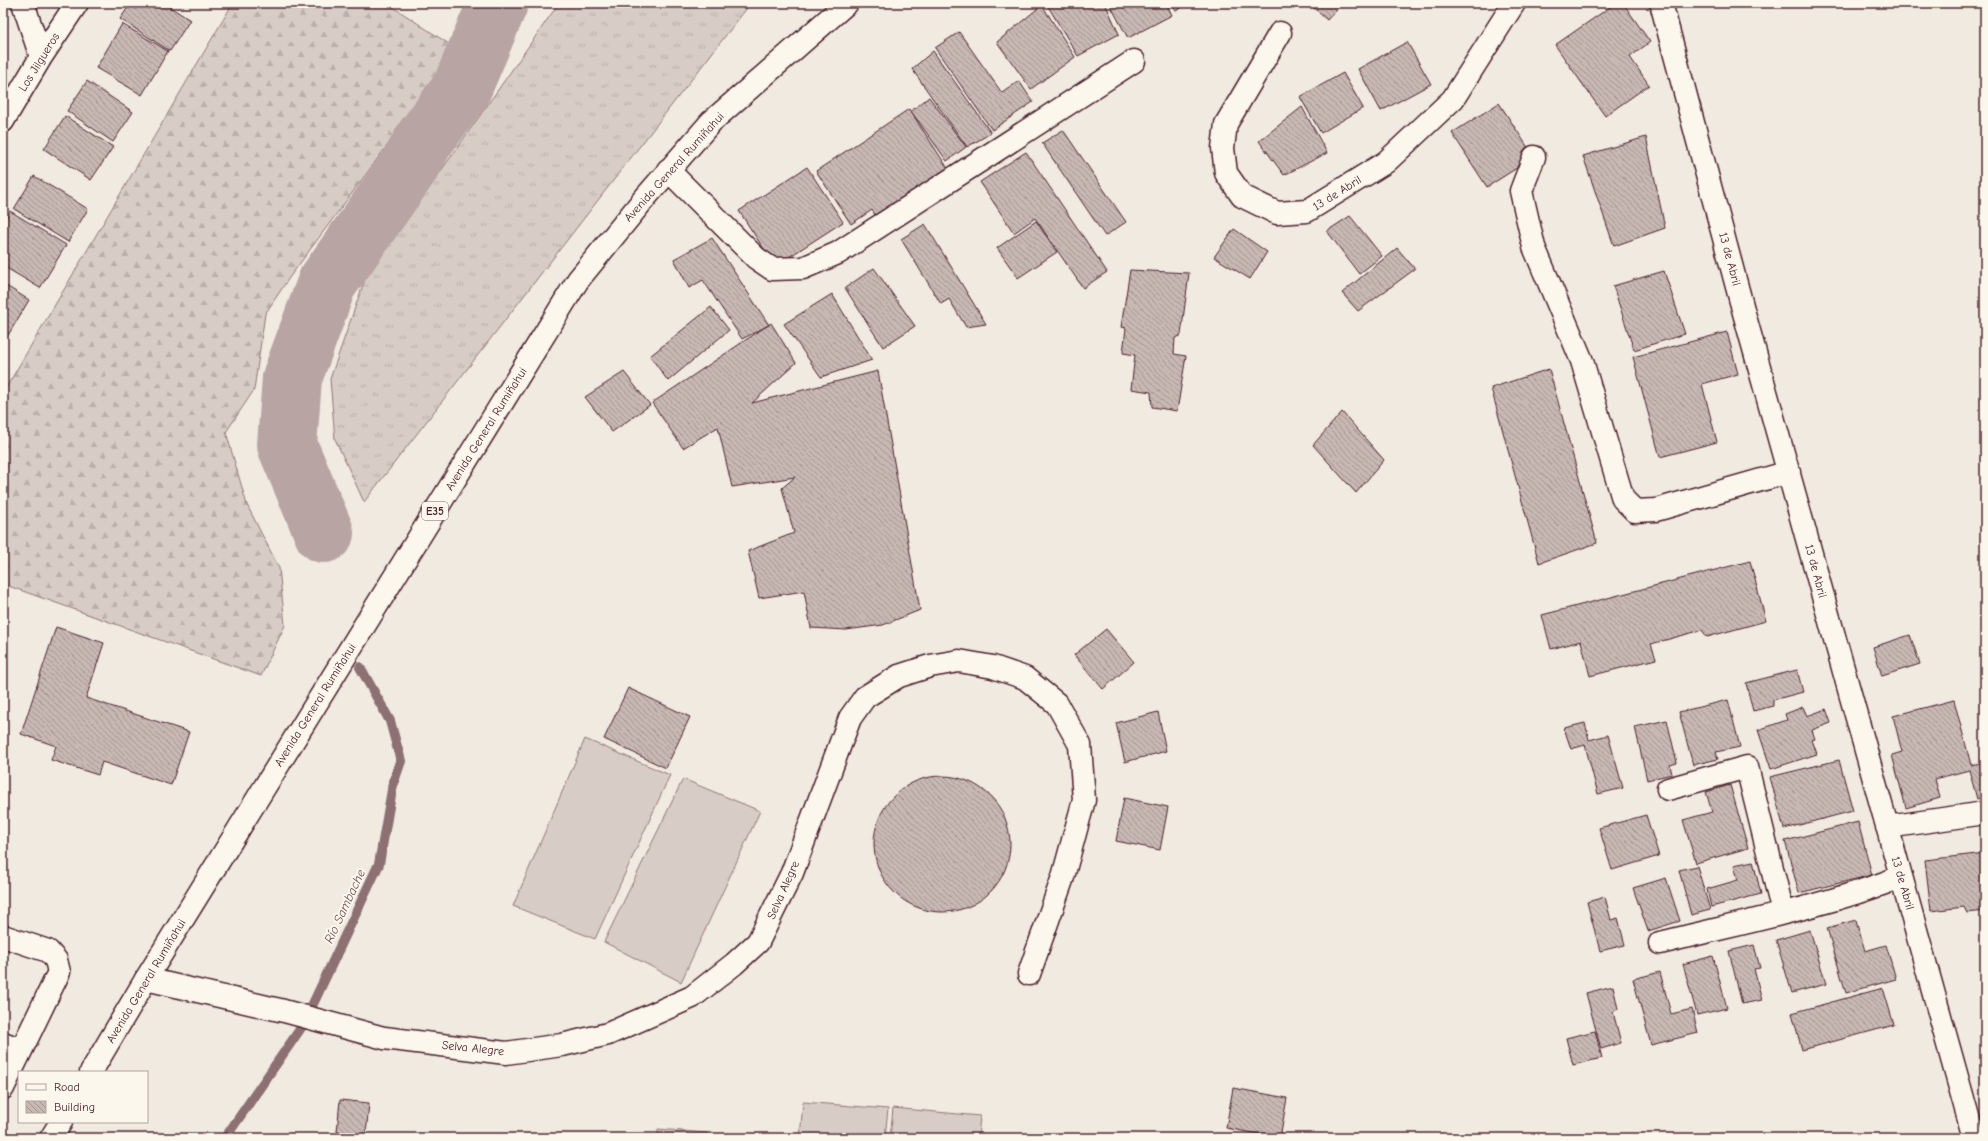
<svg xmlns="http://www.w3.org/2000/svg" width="1988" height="1141" font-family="'Comic Neue',sans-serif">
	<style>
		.grass { fill: url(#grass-tufts); stroke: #917678 }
		.forest { fill: url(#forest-firs); stroke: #917678 }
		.pitch { fill: #d8ccc6; stroke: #917678 }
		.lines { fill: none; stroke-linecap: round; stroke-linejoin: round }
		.stream { stroke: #8c6f72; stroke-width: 10 }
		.river { stroke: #b8a4a2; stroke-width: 60 }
		.building { fill: url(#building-back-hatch); stroke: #4a1f2b }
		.minor-casing { stroke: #4a1f2b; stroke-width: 25 }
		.trunk-casing { stroke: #4a1f2b; stroke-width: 25 }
		.minor { stroke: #fbf7ec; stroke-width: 22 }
		.trunk { stroke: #fbf7ec; stroke-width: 22 }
		.labels { text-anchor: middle; stroke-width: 4; stroke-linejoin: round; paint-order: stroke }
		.shield { fill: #fbf7ec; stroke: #7f6065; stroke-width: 1 }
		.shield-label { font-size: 11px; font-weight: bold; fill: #4a1f2b }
		.street-label { font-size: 12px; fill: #4a1f2b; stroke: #fbf7ec }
		.water-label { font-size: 13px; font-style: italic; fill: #704e55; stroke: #fbf7ec }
	</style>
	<defs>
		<pattern id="grass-tufts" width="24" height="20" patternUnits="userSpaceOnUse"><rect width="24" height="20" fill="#d8ccc6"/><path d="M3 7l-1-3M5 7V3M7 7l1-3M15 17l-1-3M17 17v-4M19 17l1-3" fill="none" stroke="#bbafaa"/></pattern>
		<pattern id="forest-firs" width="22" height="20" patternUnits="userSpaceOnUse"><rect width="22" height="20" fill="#d8ccc6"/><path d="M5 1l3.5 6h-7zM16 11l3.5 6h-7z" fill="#bbafaa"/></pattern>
		<pattern id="building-back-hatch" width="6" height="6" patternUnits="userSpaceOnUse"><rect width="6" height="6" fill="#c8b8b3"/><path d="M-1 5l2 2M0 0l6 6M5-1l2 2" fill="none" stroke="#a49592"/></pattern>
	</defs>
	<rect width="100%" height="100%" fill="#f0eae0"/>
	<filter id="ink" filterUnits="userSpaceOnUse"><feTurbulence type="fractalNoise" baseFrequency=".025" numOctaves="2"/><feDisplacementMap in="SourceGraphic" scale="8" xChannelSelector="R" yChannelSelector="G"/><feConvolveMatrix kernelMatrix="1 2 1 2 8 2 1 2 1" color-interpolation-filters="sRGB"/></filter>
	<g filter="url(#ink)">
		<path class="grass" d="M559,3H742L747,8L364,502L335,439L330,379L365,279Z"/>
		<path class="forest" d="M233,3H387L458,50L289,278L265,314L254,390L226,432L247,505L279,568L285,625L261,676L3,584V393Z"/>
		<path class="pitch" d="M585,739L670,775L595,939L513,906Z
			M683,779L760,811L681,982L604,942Z
			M803,1102L888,1109L885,1138H800Z
			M893,1108L980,1116L978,1138H890Z
			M658,1129L707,1133V1138H658Z"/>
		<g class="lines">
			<path class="stream" d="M225,1138L303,1025L379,864L393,784L401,761L390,721L360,667"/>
			<path class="river" d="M324,533L287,445L292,378L327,283L412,162L424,140L461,90L498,3"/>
		</g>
		<path class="building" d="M131,3H164L190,20L170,51L120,19Z
			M1046,3H1105L1119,34L1078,56Z
			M1109,3H1166L1172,15L1128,38Z
			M1171,3H1189L1176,11Z
			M1308,3H1342L1327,20Z
			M1616,3H1623L1650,42L1630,57L1649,85L1605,116L1555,45Z
			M1042,5L1075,57L1031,89L997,42Z
			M122,24L168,51L142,95L96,68Z
			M959,32L1002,93L1019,81L1033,102L992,130L935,48Z
			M1407,42L1431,84L1381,111L1358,69Z
			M933,51L991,133L967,147L912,69Z
			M1343,73L1363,108L1321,133L1300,97Z
			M87,81L133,112L113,142L67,111Z
			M929,97L966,147L947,161L911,111Z
			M1499,103L1534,157L1487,187L1452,133Z
			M1302,107L1327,153L1284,175L1259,141Z
			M909,109L949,170L877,218L872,210L851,224L816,171Z
			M65,116L113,147L91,180L44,149Z
			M1063,130L1126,222L1105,236L1042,143Z
			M1646,137L1665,228L1614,246L1583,156Z
			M1026,152L1107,272L1083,288L1035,218L1014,233L980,182Z
			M807,167L843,222L775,266L739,211Z
			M34,176L88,209L68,242L14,209Z
			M10,211L66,245L40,288L3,266V223Z
			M1350,216L1382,256L1359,274L1327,231Z
			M1036,221L1057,252L1018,278L997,248Z
			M925,224L986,324L966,327L949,299L941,304L901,239Z
			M1234,229L1267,252L1250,279L1214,257Z
			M712,238L769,325L742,339L703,280L689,288L674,259Z
			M1397,248L1415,269L1358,311L1342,293Z
			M874,268L915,326L883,347L845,288Z
			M1130,270L1189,273L1181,335L1175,338L1174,354L1186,356L1177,411L1152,407L1151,392L1131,389L1135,355L1123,353L1126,328L1121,327Z
			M1664,271L1685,334L1634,350L1613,286Z
			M3,284L29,300L7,337L3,334Z
			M832,294L872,360L821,377L784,324Z
			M711,307L729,330L668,381L650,356Z
			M771,323L796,363L752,403L878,371L920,610L883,625L846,630L811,628L804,591L759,598L748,551L794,533L782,488L795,477L732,487L718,427L683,448L652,403Z
			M1727,332L1738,374L1702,384L1717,442L1660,457L1633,357Z
			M1549,369L1597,543L1539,563L1491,388Z
			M624,372L650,405L612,432L585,397Z
			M1342,412L1384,460L1356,493L1313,445Z
			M1750,561L1766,621L1707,637L1702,630L1651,644L1656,659L1590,676L1581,641L1551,649L1542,615Z
			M56,627L104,643L86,698L189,732L171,785L102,762L98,775L51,760L56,746L21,734Z
			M1106,629L1134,662L1103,689L1074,655Z
			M1910,635L1920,664L1882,676L1873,647Z
			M1797,670L1803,692L1773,700V706L1753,711L1746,683Z
			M628,688L690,717L666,768L604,739Z
			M1728,700L1740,747L1716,752L1718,759L1693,765L1679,712Z
			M1954,700L1971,765L1985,762V796L1977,799L1969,770L1935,779L1940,798L1906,808L1892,755L1902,752L1893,716Z
			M1803,707L1807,716L1826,709L1831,723L1812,730L1815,739L1812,740L1817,754L1771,769L1758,730L1787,720L1785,714Z
			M1158,712L1166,751L1125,762L1116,723Z
			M1667,720L1677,763L1670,765L1672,774L1647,780L1635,727Z
			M1585,723L1589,740L1608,735L1623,788L1598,794L1585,745L1571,749L1564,728Z
			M1839,760L1853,811L1784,829L1770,777Z
			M874 844a68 68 0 1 1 136 0a68 68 0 1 1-136 0Z
			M1730,785L1748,848L1696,863L1683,820L1712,812L1706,792Z
			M1124,798L1168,807L1160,850L1116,841Z
			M1646,815L1659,856L1612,870L1599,828Z
			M1858,822L1872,875L1799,893L1785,841Z
			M1985,853V911L1967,913L1964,907L1931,911L1925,860Z
			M1753,861L1761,894L1711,907L1707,889L1738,880L1734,865Z
			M1697,866L1710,910L1691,915L1679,870Z
			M1666,878L1680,921L1648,931L1633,888Z
			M1605,897L1611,920L1618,918L1625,945L1600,951L1587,902Z
			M1856,920L1865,951L1886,945L1896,979L1846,993L1827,928Z
			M1810,930L1826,984L1792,993L1776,940Z
			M1754,945L1760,968L1754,969L1762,1000L1742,1004L1729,951Z
			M1713,956L1727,1008L1697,1015L1683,964Z
			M1660,972L1671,1014L1692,1009L1698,1033L1651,1045L1633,979Z
			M1613,986L1618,1009L1613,1012L1621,1043L1601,1049L1586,993Z
			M1883,988L1894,1025L1802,1050L1792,1013Z
			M1595,1031L1602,1058L1573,1065L1566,1038Z
			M1233,1088L1287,1098L1280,1138L1226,1128Z
			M340,1100L369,1103L366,1135L337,1132Z"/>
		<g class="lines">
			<g class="minor-casing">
				<path id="minor" d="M23,3L41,57
					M1661,3L1744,313L1974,1138
					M1280,33L1226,124L1223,148L1226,173L1242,196L1277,213L1307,211L1386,162L1453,99L1514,3
					M3,121L41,57L77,3
					M1534,157L1521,191L1534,247L1582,361L1623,499L1635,511L1656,510L1789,472
					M668,170L756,258L772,269L803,268L838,253L1134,61
					M1668,789L1747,767L1783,913
					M1887,827L1985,813
					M3,936L48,951L56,960L59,972L3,1088
					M1660,943C1741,923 1823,907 1901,877
					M146,979L284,1011L384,1038L506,1053L562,1045L608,1034L692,997L734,964L758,942L792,873L850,718L865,697L899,676L930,666L959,661L993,667L1025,678L1057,704L1080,745L1084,800L1063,877L1029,974
					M3,1043L21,1050"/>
			</g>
			<g class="trunk-casing">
				<path id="trunk" d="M91,1072L146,979L578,280L644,199L711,122L847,3
					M51,1138L61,1122"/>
			</g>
			<use href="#minor" class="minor"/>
			<use href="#trunk" class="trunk"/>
		</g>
	</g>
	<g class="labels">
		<rect class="shield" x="422" y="502" width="26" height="18" rx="3"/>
		<g class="shield-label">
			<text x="435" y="515">E35</text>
		</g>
		<g class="street-label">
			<text transform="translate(39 62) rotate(-58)" y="4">Los Jilgueros</text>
			<text transform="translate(674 167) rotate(-48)" y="4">Avenida General Rumiñahui</text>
			<text transform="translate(1337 193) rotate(-32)" y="4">13 de Abril</text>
			<text transform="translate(1730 259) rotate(75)" y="4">13 de Abril</text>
			<text transform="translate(486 429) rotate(-58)" y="4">Avenida General Rumiñahui</text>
			<text transform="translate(1816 571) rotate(75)" y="4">13 de Abril</text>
			<text transform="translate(315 705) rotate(-58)" y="4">Avenida General Rumiñahui</text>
			<text transform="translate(1903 883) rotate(74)" y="4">13 de Abril</text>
			<text transform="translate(783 890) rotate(-66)" y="4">Selva Alegre</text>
			<text transform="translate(146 981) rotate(-59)" y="4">Avenida General Rumiñahui</text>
			<text transform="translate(473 1048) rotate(6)" y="4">Selva Alegre</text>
		</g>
		<g class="water-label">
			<text transform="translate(344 906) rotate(-65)" y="5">Río Sambache</text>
		</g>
	</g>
	<rect width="1988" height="1141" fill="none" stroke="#fbf7ec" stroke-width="16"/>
	<rect x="8" y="8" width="1972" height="1125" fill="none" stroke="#4a1f2b" stroke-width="1.5" filter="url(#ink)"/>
	<rect x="18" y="1071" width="130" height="52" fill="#fbf7ec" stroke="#b4a19f"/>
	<rect x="26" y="1084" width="20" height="6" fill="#fbf7ec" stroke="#b4a19f"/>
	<text x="54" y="1091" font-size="12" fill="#4a1f2b">Road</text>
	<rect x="26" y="1101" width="20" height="12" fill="url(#building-back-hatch)" stroke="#b4a19f"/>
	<text x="54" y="1111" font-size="12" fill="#4a1f2b">Building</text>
</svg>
